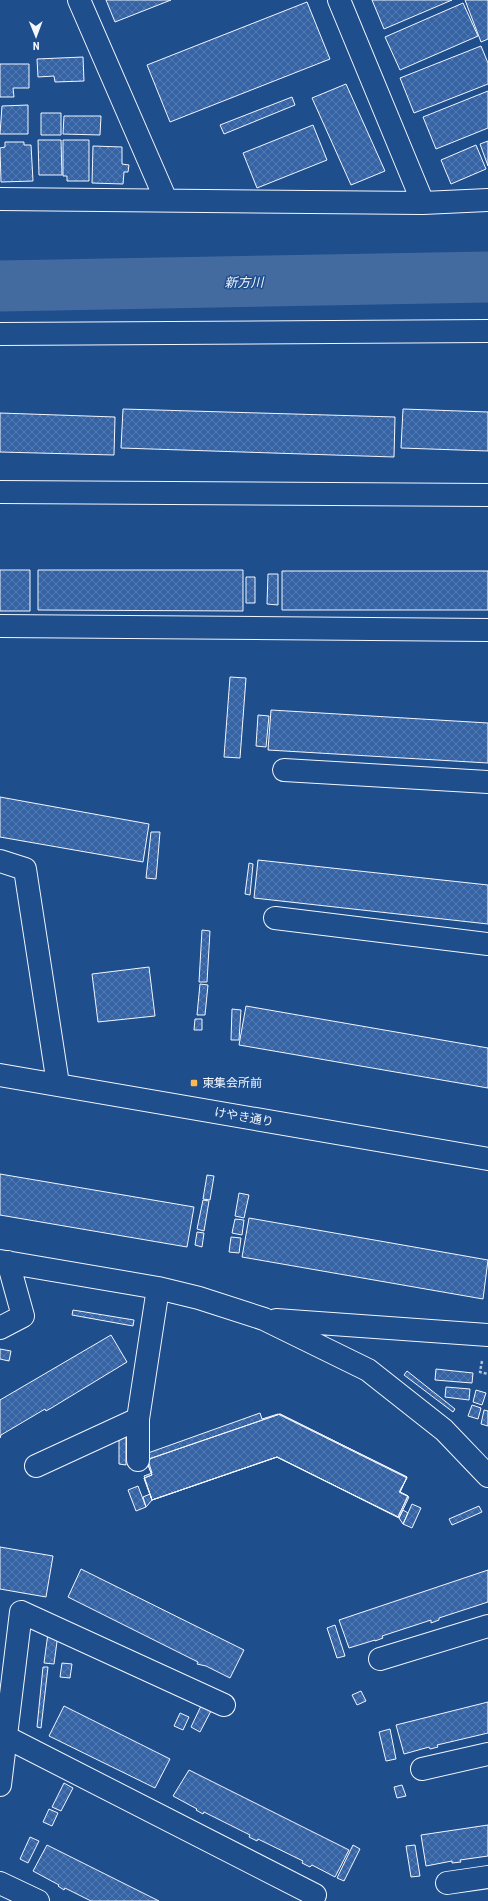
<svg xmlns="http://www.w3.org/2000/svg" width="488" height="1901" font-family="'Roboto Condensed','Noto Sans JP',sans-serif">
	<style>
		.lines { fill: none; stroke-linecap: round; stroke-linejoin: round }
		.river { stroke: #446ba0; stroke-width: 51 }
		.building { fill: url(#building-cross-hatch); stroke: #f2f6ff }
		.minor-casing { stroke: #f2f6ff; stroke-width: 24 }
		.path { stroke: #b3c4dc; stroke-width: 2.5; stroke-dasharray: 3 2; stroke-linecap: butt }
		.minor { stroke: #1f4e8c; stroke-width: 22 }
		.poi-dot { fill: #ffb74d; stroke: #1f4e8c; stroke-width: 1.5 }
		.labels { text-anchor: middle; stroke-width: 3; stroke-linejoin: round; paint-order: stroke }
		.poi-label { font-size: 12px; fill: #f2f6ff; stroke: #1f4e8c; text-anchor: start }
		.street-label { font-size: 12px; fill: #f2f6ff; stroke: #1f4e8c }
		.water-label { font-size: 13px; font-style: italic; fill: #f2f6ff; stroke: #1f4e8c }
	</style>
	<defs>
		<pattern id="building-cross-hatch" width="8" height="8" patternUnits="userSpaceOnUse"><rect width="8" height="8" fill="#3563a3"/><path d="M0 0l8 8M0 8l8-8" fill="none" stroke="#537ab1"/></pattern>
	</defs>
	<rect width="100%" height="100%" fill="#1f4e8c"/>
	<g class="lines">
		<path class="river" d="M0,286L488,277"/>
	</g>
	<path class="building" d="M106,0H171L115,22Z
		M372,0H452L384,29Z
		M465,0H488V39L481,42Z
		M307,2L330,59L170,122L147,65Z
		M463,3L478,36L400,70L385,37Z
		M481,46L488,63V84L414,113L400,78Z
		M83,57L84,81L55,82L54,76L38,77L37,59Z
		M0,64H29V88H13L14,97H0Z
		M346,84L385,171L351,185L312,98Z
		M488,91V128L436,149L423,117Z
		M292,97L295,105L224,134L220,125Z
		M28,105V134H0L2,106Z
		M41,113H61V135H41Z
		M64,116H101L100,135L63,134Z
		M313,125L327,160L257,188L243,153Z
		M38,140H61L62,175H39Z
		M63,140H89V181H67V176H63Z
		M488,141V166L480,144Z
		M5,142H24V145H31L33,181L1,182L0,148L5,147Z
		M476,145L486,169L451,184L441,160Z
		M93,146L122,147V164L129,165L128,172H124L123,184L92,183Z
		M123,409L395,417L394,457L121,448Z
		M403,409L488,412V451L401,448Z
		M0,413L115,417L114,455L0,452Z
		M0,570H30V611H0Z
		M38,570H243V611L38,610Z
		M282,571H488V610H282Z
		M268,574H278V605L267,604Z
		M246,577H255V603H246Z
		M230,677L246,678L240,758L224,757Z
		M271,710L488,723V763L268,750Z
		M258,715L269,716L266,747L256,746Z
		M0,797L149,824L143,862L0,837Z
		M151,832H160L156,879L146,878Z
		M258,860L488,885V924L254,898Z
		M249,863L253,864L250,895L245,894Z
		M202,930L210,931L207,982H199Z
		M149,967L155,1016L98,1022L92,974Z
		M200,984L208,985L205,1015H197Z
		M246,1006L488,1048V1088L239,1045Z
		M232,1009L241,1010L239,1040H231Z
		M195,1019H202V1030H194Z
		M0,1174L194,1207L187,1247L0,1215Z
		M207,1175L214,1176L210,1200L203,1199Z
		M239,1193L249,1195L244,1218L235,1216Z
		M203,1200L209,1201L204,1231L197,1229Z
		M249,1218L488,1260L483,1299L242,1257Z
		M235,1219L244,1220L242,1235L232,1233Z
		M197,1232L204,1233L202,1247L195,1245Z
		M231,1237L241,1238L239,1253L229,1252Z
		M73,1310L134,1320L133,1326L72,1315Z
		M111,1335L127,1362L53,1407L46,1411L45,1409L1,1435L0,1438V1400Z
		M0,1349L11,1351L9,1361L0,1359Z
		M436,1369L473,1373L472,1383L435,1380Z
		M407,1371L455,1409L453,1412L404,1375Z
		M446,1387L470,1389L469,1400L445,1397Z
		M476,1390L486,1393L482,1405L473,1402Z
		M472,1405L481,1408L478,1419L468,1416Z
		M484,1410L488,1411V1426L481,1424Z
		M260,1413L262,1419L278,1414L407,1478L399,1492L409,1497L399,1518L277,1457L152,1500L144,1476L152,1473L148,1460H150L148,1453Z
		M280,1414L407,1477L400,1492L408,1496L398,1517L277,1457L152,1500L144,1478L152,1475L146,1460Z
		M280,1414L407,1477L400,1492L408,1496L398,1517L277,1457L152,1500L144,1478L152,1475L146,1460Z
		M119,1433H126V1465L119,1464Z
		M138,1486L146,1507L136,1511L128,1490Z
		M150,1494L152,1500L146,1507L143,1497Z
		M412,1504L421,1508L412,1528L403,1524Z
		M479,1506L482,1512L452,1525L449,1519Z
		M403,1510L408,1513L403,1524L399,1518Z
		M0,1547L53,1556L46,1597L0,1589Z
		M81,1569L244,1650L230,1678L206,1666L197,1664L198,1662L68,1597Z
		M488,1570V1602L439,1618V1620L431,1623V1620L382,1636L383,1638L375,1641V1640L349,1648L339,1620Z
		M335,1625L345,1656L337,1658L327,1628Z
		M48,1633L58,1634L54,1664L44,1663Z
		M62,1663L72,1664L70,1678L60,1677Z
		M43,1667H48L41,1728L37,1727Z
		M361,1691L366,1701L357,1705L352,1695Z
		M488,1702V1733L437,1745L438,1747L430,1749L429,1747L404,1754L396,1725Z
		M64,1706L170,1759L155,1788L49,1736Z
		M201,1706L211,1711L200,1732L191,1727Z
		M180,1713L189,1717L183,1730L174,1726Z
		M390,1729L396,1759L386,1761L379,1732Z
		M189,1770L349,1850L335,1877L312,1865L310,1867L302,1863L303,1861L258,1839L257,1841L249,1837L250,1835L204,1812L203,1814L196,1810L197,1809L173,1796Z
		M64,1783L73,1788L61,1811L52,1807Z
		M402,1785L406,1796L397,1798L394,1787Z
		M49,1809L58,1813L52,1826L43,1822Z
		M488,1825V1856L460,1860L461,1862L452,1863V1861L426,1866L421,1835Z
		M30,1837L39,1841L28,1863L20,1859Z
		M47,1845L159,1901H91L65,1888L64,1890L58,1886L59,1885L33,1871Z
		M353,1845L360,1849L344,1881L337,1878Z
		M415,1845L420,1876L411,1877L406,1846Z"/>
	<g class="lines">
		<g class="minor-casing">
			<path id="minor" d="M79,0L166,200
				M339,0L423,203
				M0,199L423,203L488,200
				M0,334L488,331
				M0,492L488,495
				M0,626L488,630
				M284,770L488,782
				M0,861L25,869L58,1084
				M275,918L488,944
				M0,1075L488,1159
				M0,1261L158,1288L199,1298L264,1319L368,1370L444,1430L488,1476
				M276,1320L488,1335
				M0,1328L23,1316L8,1262
				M138,1460V1419L158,1288
				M36,1466L138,1419
				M380,1659L488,1626
				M6,1737L315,1895
				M422,1769L488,1754
				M0,1785L21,1612L224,1705
				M0,1883L38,1901
				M447,1883L488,1877"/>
		</g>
		<path class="path" d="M482,1361L480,1372L488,1374"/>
		<use href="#minor" class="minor"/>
	</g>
	<rect class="poi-dot" x="190" y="1079" width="8" height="8" rx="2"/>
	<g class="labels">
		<g class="poi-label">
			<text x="202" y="1087">東集会所前</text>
		</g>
		<g class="street-label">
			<text transform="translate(244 1117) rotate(10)" y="4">けやき通り</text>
		</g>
		<g class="water-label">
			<text transform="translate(244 282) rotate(-1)" y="5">新方川</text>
		</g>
	</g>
	<g transform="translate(36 36) rotate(179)" stroke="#1f4e8c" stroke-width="3" paint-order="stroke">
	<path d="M0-3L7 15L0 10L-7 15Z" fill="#f2f6ff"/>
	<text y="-6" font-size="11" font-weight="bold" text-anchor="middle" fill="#f2f6ff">N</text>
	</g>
</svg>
